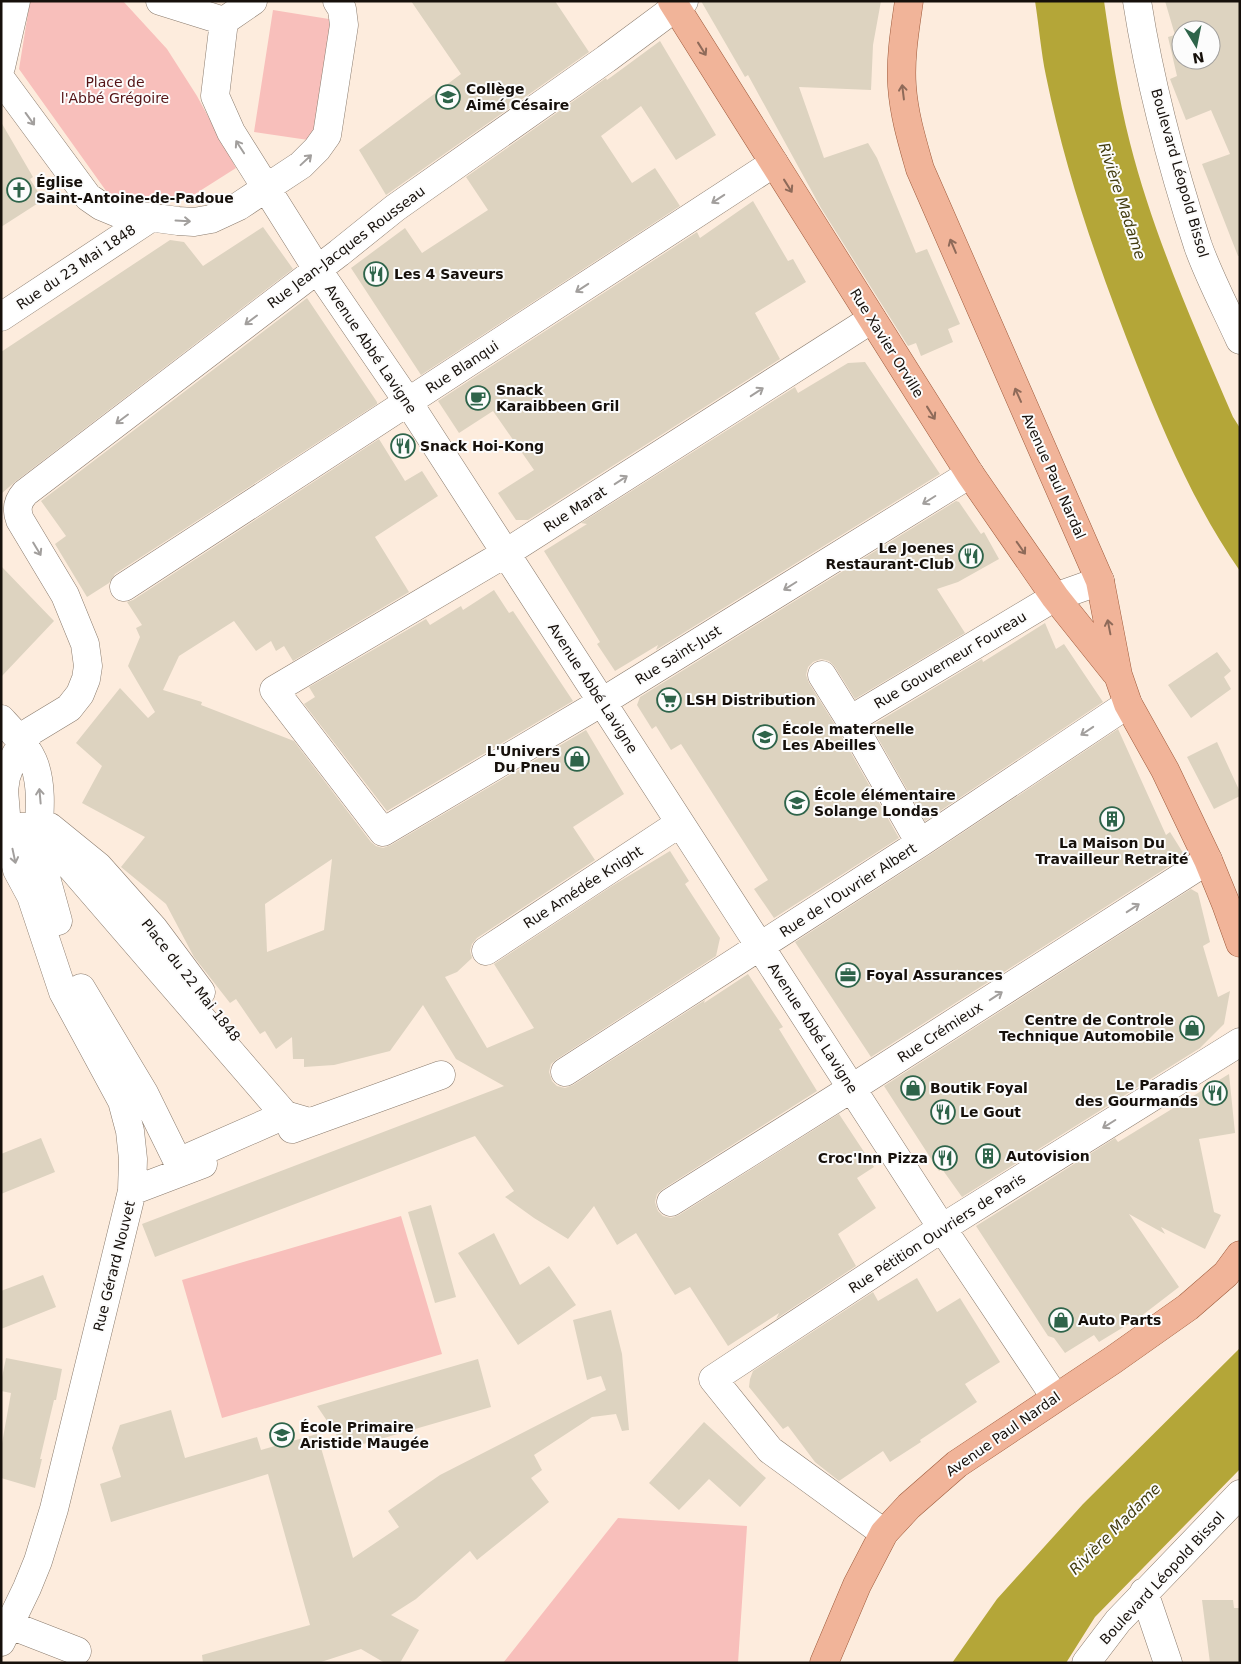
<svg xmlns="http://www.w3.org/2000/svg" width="1241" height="1664" font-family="'DejaVu Sans',sans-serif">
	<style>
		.green { fill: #f8bfbb }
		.water { fill: #b4a638 }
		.building { fill: #ddd3c0; fill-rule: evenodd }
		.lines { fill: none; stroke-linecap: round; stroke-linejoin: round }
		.minor-casing { stroke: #8a7b6d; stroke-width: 29 }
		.major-casing { stroke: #9e5a3b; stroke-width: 29 }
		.minor { stroke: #fff; stroke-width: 28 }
		.major { stroke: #f1b499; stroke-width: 28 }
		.oneway { stroke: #8e6a59 }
		.oneway2 { stroke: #a29f9d }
		.labels { text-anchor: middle; stroke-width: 4; stroke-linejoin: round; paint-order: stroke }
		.park-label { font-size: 14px; fill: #541315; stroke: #fcfcfc }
		.poi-label { font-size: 14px; font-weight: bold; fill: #16100b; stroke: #fcfcfc; text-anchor: start }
		.street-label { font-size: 14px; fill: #16100b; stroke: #fcfcfc }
		.water-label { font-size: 15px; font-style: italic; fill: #423c0f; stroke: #fcfcfc }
	</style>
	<rect width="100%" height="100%" fill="#fdecdd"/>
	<path class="green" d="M30,1H123L167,49L197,96L236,168L184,201L109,195L19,69Z
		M273,10L335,20L315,141L254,132Z
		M401,1216L442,1354L222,1418L182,1280Z
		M618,1518L747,1526L738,1663H503Z"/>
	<path class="water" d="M1035,1H1104C1111,49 1118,96 1130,143C1154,237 1195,328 1233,417L1240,428V571C1196,508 1165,436 1137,365C1100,271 1066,175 1046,76C1041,52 1039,26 1035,1Z
		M1240,1348V1469L1095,1617L1066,1663H952L997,1599L1083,1504Z"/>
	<path class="building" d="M411,1H555L589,52L386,195L359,150L461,74Z
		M701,1H881L873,45L871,90L799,87L824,158L868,143L877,158L916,253L927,249L960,324L948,329L953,342L921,356L916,343L908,346L821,208L748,75L745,77Z
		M1165,1H1240V256H1238L1202,164L1230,154L1211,110L1186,120L1170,79L1177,76L1168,37L1175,35ZM1181,30H1211V60H1181Z
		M660,41L716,135L676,160L641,106L601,136L632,183L655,168L680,206L421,375L351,268L405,228L422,253L488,210L466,177L606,78L607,80Z
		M1,122L33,177L30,179L43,200L1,227Z
		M753,201L788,261L793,259L806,282L755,313L780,359L528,520H516L498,493L534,470L493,411L459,433L438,401L697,232L700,238Z
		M263,227L293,269L16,481L1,494V352L170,240L184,242L203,266Z
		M307,298L377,402V404L115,574L109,583L87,597L55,544L66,536L41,501Z
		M865,362L940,474L656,650L658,645L615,671L597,644L600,642L544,551L587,524L581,523L795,387L798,393L848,363Z
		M379,439L405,481L422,471L438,496L375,537L409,592L293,661L284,646L276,651L271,641L256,651L234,621L179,656L163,690L202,702L201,705L294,741L371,842L376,846L383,848L391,845L586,730L624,794L573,827L595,860L477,938L472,944L470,951L472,958L457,972L445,977L487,1048L534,1028L494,964L612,886L670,851L689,881L685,884L720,938L716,956L557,1059L551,1064L549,1072L552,1081L557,1086L565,1088L573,1085L705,1000L704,1003L748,974L783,1027L779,1029L817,1091L663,1189L657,1194L655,1202L658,1211L663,1216L671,1218L679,1215L839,1114L874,1167L857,1178L876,1208L838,1234L856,1266L776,1319L779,1313L728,1346L690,1287L675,1295L636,1233L617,1245L594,1206L568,1239L534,1218L505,1197L514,1191L475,1136L155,1257L142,1224L504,1086L456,1059L423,1005L390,1051L334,1065L304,1067V1059H293L292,1037L276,1049L265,1031L260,1034L236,999L230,1003L194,957L166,904L121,867L145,837L82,803L102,766L76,743L120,688L148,718L155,712L128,666L140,637L136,628L142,625L127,602L133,600ZM332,859L324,930L267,952L265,904Z
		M956,501L959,502L981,534L984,532L999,559L958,582L937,589L965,633L855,699L835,667L829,661L821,659L813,662L808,667L806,675L809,683L837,728L899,838L774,918L754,889L768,880L681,744L671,750L656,726L652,729L637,705L640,697Z
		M1,566L54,621L1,677Z
		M494,590L509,613L513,611L573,701L387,811L304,704L315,697L309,687L426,619L430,625L461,606L463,610Z
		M1045,623L1056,649L1064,644L1103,702L925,821L871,726L982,659L983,662Z
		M1217,652L1231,671L1224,677L1231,689L1191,718L1168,685Z
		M1118,729L1166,835L1170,832L1185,856L871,1057L795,942L928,856Z
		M1217,742L1240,792V796L1214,809L1187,757Z
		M1191,889L1198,893L1210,942L1203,946L1218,997L1230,991L1224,1024L1200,1048L962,1197L942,1169L939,1171L884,1086Z
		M1229,1074L1235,1133L1199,1139L1214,1212L1221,1215L1205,1249L1161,1227L1165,1234L1129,1214L1179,1287L1140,1317L1099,1342L1094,1335L1065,1353L1054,1338L1048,1336L976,1226L1115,1138L1118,1142Z
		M41,1138L55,1172L1,1194V1154Z
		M431,1205L456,1297L435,1303L408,1212Z
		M494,1233L520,1285L549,1266L576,1305L518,1345L458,1253Z
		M43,1275L56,1307L1,1329V1291Z
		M917,1278L937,1312L960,1298L1000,1362L965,1384L977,1402L920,1440L921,1442L890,1462L883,1451L839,1481L815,1462L788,1426L783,1429L749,1387L750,1379L753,1371L873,1292L878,1301Z
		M611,1310L622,1354L629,1430L622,1431L616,1414L592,1417L534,1455L542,1470L531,1478L549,1502L477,1560L470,1551L416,1599L391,1615L419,1630L400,1663H385L361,1649L318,1663H203L202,1655L310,1625L268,1474L111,1522L100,1484L121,1477L112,1448L120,1425L171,1410L185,1458L257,1437L261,1450L317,1434L353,1558L399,1527L388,1511L440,1475L606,1390L601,1376L587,1380L573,1320Z
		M6,1358L62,1369L56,1400H54L40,1459H42L35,1488L1,1478V1449L11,1393L1,1391V1382Z
		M478,1359L491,1407L346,1449L317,1406Z
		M704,1422L766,1478L740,1507L709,1479L679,1510L649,1483Z
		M1202,1600H1233L1234,1608H1240V1663H1210Z"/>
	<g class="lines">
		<g class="minor-casing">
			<path id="minor" d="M160,1L224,21L215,96L231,132L317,269L408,402L942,1228L1055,1397
				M1137,1C1150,84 1172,166 1198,246C1209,277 1226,309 1240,340
				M224,21L253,1
				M1,67L16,1
				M1,79L88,197L101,206L118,213L178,221L194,222L211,219L239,206L301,165L317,149L327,135L344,25L342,9L337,1
				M1,317L152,217
				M872,319L506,553L274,690L383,832L602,702L970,474
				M124,587L774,163
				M822,675L850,720L920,843
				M1,719C13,732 29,748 35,766C43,791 39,817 38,843
				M850,720L1055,597L1100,581
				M7,827H50L98,866L154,929L201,992
				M58,921L39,852L45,837L285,1115L309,1122
				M486,951L680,823
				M81,988L144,1093L178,1162L285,1115
				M565,1072L920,843L1128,704
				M292,1129L441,1075
				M132,1191L203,1164
				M671,1202L852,1088L1208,860
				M884,1533L770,1450L713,1379L942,1228L1240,1042
				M1144,1592L1168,1663
				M10,1625L77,1651
				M1,1642L27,1588L38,1561L54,1509L132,1191L133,1159L130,1131L122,1101L63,992L31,896L17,870L7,827L4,790L6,777L11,763L22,743L31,731L69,708L80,694L86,679L88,666L85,644L65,595L20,520C16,510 17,502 25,493L339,253L395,208L606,59L684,1
				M1086,1663L1118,1621L1240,1494"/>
		</g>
		<g class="major-casing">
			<path id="major" d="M672,1L970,474L1055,597L1115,672
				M909,1C905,29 900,58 902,86C904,115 912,141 920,169L1100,581L1118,675L1128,704L1165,770L1208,860L1226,904L1240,943
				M824,1663L857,1585L884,1533L909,1506L957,1464L1113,1360L1188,1307L1226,1274L1240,1255"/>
		</g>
		<use href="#minor" class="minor"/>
		<use href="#major" class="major"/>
	</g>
	<defs><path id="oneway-shaft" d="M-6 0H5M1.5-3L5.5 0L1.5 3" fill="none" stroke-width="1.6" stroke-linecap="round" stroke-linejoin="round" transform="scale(1.25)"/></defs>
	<g class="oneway">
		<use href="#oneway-shaft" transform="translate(702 49) rotate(58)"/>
		<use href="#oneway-shaft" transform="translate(903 92) rotate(-97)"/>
		<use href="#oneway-shaft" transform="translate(788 186) rotate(58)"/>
		<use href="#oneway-shaft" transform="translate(953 246) rotate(-113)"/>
		<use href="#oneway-shaft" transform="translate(1018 395) rotate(-114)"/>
		<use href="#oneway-shaft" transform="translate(931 413) rotate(58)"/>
		<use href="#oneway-shaft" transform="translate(1021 548) rotate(55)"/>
		<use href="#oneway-shaft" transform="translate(1109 627) rotate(-101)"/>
	</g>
	<g class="oneway2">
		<use href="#oneway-shaft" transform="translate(30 119) rotate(54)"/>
		<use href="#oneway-shaft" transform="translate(240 147) rotate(-123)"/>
		<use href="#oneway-shaft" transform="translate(306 160) rotate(-43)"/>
		<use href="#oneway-shaft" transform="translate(718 199) rotate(147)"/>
		<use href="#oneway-shaft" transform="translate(183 221) rotate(3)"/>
		<use href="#oneway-shaft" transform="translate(582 288) rotate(147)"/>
		<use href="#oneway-shaft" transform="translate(251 320) rotate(143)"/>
		<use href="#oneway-shaft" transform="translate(757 392) rotate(-33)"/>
		<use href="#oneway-shaft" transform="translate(122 419) rotate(143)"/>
		<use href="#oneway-shaft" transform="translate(621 480) rotate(-33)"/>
		<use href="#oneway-shaft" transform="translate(929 500) rotate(148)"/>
		<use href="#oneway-shaft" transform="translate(37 549) rotate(59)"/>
		<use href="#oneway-shaft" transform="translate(790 586) rotate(148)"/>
		<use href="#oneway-shaft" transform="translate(1087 731) rotate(146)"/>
		<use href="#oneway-shaft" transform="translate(40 796) rotate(-95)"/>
		<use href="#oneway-shaft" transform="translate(14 856) rotate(78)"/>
		<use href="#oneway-shaft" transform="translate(1133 908) rotate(-33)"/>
		<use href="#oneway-shaft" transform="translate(996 996) rotate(-33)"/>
		<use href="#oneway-shaft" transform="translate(1109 1124) rotate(148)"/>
	</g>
	<defs>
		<g id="school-ring" transform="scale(1.25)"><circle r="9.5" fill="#fcfcfc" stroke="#2e644a" stroke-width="1.5"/><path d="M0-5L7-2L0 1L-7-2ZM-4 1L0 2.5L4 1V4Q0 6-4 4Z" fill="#2e644a"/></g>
		<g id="church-ring" transform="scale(1.25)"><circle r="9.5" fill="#fcfcfc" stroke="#2e644a" stroke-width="1.5"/><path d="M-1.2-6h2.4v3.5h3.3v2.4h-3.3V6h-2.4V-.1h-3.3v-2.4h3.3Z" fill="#2e644a"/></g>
		<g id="restaurant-ring" transform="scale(1.25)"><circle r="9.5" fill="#fcfcfc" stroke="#2e644a" stroke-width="1.5"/><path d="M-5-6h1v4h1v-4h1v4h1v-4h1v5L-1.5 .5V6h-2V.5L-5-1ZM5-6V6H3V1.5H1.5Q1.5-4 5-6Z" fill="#2e644a"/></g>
		<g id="cafe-ring" transform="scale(1.25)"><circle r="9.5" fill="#fcfcfc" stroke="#2e644a" stroke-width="1.5"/><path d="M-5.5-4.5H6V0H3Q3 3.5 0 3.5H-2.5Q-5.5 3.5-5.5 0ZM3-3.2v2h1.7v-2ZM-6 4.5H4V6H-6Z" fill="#2e644a"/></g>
		<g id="supermarket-ring" transform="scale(1.25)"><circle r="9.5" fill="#fcfcfc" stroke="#2e644a" stroke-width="1.5"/><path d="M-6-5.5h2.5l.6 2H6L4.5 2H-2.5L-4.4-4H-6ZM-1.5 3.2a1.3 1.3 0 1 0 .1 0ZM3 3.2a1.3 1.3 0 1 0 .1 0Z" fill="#2e644a"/></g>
		<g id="shop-ring" transform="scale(1.25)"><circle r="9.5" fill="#fcfcfc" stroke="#2e644a" stroke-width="1.5"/><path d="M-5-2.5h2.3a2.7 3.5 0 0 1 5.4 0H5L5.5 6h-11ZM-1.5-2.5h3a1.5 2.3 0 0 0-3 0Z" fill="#2e644a"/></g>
		<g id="building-ring" transform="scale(1.25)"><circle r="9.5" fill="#fcfcfc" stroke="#2e644a" stroke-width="1.5"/><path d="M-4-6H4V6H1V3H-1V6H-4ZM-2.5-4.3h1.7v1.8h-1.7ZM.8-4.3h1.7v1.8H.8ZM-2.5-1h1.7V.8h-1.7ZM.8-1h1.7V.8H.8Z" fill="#2e644a"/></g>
		<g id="office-ring" transform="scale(1.25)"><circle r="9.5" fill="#fcfcfc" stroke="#2e644a" stroke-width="1.5"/><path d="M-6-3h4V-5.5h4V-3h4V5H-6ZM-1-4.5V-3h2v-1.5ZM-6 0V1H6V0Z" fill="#2e644a"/></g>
	</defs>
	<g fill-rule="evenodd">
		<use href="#school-ring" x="448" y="97"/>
		<use href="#church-ring" x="19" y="190"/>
		<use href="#restaurant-ring" x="376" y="274"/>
		<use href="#cafe-ring" x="478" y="398"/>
		<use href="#restaurant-ring" x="403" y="446"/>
		<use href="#restaurant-ring" x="971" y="556"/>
		<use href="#supermarket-ring" x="669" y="700"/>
		<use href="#school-ring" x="765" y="737"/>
		<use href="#shop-ring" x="577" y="759"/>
		<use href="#school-ring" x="797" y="803"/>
		<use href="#building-ring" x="1112" y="819"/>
		<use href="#office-ring" x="848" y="975"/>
		<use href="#shop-ring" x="1192" y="1028"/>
		<use href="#shop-ring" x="913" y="1088"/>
		<use href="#restaurant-ring" x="1215" y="1093"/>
		<use href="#restaurant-ring" x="943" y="1112"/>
		<use href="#building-ring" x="988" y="1156"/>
		<use href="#restaurant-ring" x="945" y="1158"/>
		<use href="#shop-ring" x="1061" y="1320"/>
		<use href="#school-ring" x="282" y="1435"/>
	</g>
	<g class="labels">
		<g class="park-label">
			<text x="115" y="87">Place de<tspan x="115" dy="16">l'Abbé Grégoire</tspan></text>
		</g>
		<g class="poi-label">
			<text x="466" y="94">Collège<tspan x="466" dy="16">Aimé Césaire</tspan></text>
			<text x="36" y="187">Église<tspan x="36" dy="16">Saint-Antoine-de-Padoue</tspan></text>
			<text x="394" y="279">Les 4 Saveurs</text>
			<text x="496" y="395">Snack<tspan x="496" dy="16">Karaibbeen Gril</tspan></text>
			<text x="420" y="451">Snack Hoi-Kong</text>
			<text x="954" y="553" text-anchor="end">Le Joenes<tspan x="954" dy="16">Restaurant-Club</tspan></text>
			<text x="686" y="705">LSH Distribution</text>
			<text x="782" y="734">École maternelle<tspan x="782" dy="16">Les Abeilles</tspan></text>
			<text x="560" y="756" text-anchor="end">L'Univers<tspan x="560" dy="16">Du Pneu</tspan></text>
			<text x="814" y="800">École élémentaire<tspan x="814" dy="16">Solange Londas</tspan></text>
			<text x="1112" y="848" text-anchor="middle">La Maison Du<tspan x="1112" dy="16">Travailleur Retraité</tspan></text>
			<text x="866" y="980">Foyal Assurances</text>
			<text x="1174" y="1025" text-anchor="end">Centre de Controle<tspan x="1174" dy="16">Technique Automobile</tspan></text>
			<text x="1198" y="1090" text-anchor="end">Le Paradis<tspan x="1198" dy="16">des Gourmands</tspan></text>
			<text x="930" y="1093">Boutik Foyal</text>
			<text x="960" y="1117">Le Gout</text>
			<text x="1006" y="1161">Autovision</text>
			<text x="928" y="1163" text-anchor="end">Croc'Inn Pizza</text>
			<text x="1078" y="1325">Auto Parts</text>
			<text x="300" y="1432">École Primaire<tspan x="300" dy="16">Aristide Maugée</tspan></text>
		</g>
		<g class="street-label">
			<text transform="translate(1180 173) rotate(74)" y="5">Boulevard Léopold Bissol</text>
			<text transform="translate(346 247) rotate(-37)" y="5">Rue Jean-Jacques Rousseau</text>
			<text transform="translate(76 267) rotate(-34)" y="5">Rue du 23 Mai 1848</text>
			<text transform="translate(887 343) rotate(58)" y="5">Rue Xavier Orville</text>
			<text transform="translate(371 349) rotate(56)" y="5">Avenue Abbé Lavigne</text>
			<text transform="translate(462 367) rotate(-33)" y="5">Rue Blanqui</text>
			<text transform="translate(1054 476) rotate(66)" y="5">Avenue Paul Nardal</text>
			<text transform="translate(575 509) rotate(-33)" y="5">Rue Marat</text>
			<text transform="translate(678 655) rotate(-32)" y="5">Rue Saint-Just</text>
			<text transform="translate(950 660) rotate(-31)" y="5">Rue Gouverneur Foureau</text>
			<text transform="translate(593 688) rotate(57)" y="5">Avenue Abbé Lavigne</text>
			<text transform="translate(583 887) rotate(-33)" y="5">Rue Amédée Knight</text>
			<text transform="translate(848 890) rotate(-33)" y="5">Rue de l'Ouvrier Albert</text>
			<text transform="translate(191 980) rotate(52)" y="5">Place du 22 Mai 1848</text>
			<text transform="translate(813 1028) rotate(57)" y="5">Avenue Abbé Lavigne</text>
			<text transform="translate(940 1032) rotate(-33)" y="5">Rue Crémieux</text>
			<text transform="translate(937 1233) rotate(-33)" y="5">Rue Pétition Ouvriers de Paris</text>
			<text transform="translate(114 1266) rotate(-76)" y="5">Rue Gérard Nouvet</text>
			<text transform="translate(1003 1434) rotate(-35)" y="5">Avenue Paul Nardal</text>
			<text transform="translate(1162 1578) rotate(-47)" y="5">Boulevard Léopold Bissol</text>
		</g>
		<g class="water-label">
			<text transform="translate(1122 201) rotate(72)" y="5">Rivière Madame</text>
			<text transform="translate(1115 1529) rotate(-45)" y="5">Rivière Madame</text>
		</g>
	</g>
	<rect width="1241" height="1664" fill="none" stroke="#16100b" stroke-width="5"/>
	<g transform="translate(1196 45) rotate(170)"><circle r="24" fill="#fcfcfc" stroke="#a09e9c"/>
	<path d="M0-4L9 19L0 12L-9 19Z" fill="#2e644a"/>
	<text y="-8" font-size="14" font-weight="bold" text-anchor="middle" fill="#16100b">N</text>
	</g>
</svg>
